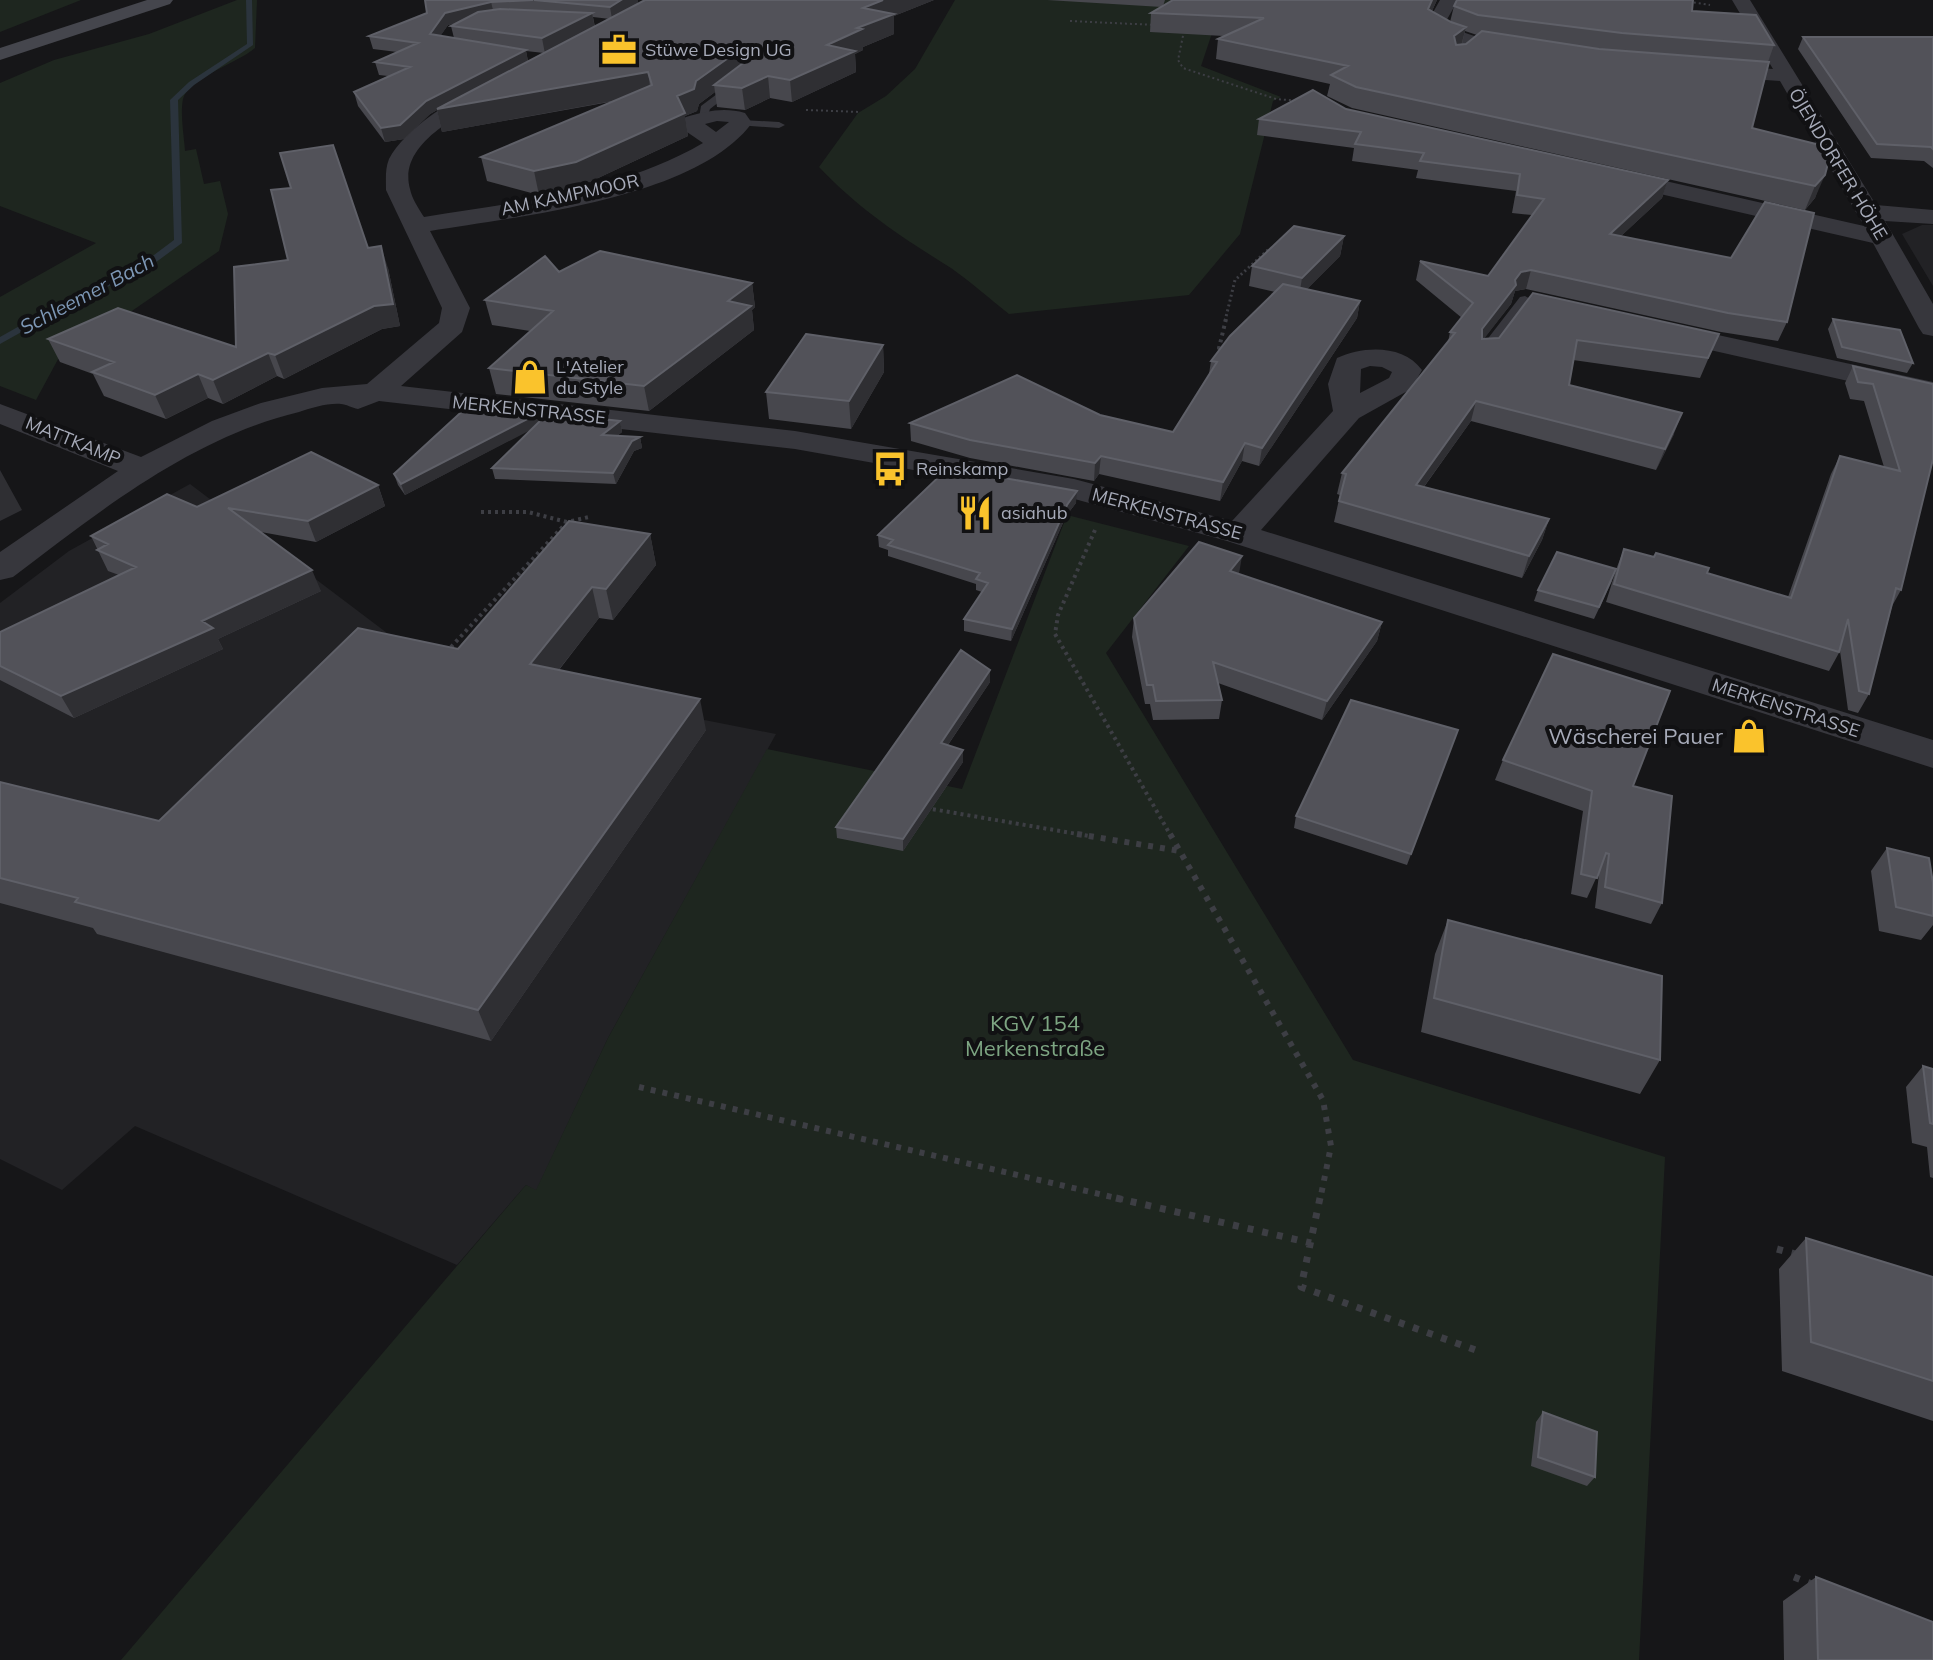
<svg xmlns="http://www.w3.org/2000/svg" width="1933" height="1660" font-family="Mulish,sans-serif">
	<style>
		.built { fill: #222225 }
		.green { fill: #1e261f }
		.lines { fill: none; stroke-linecap: round; stroke-linejoin: round }
		.stream { fill: #2b343d; fill-rule: evenodd }
		.path-far4 { stroke: #3d3e44; stroke-width: 2; stroke-dasharray: 2 3; stroke-linecap: butt }
		.path-far3 { stroke: #3d3e44; stroke-width: 3; stroke-dasharray: 2 3; stroke-linecap: butt }
		.path-far2 { stroke: #3d3e44; stroke-width: 4; stroke-dasharray: 3 4; stroke-linecap: butt }
		.path-far1 { stroke: #3d3e44; stroke-width: 6; stroke-dasharray: 5 7; stroke-linecap: butt }
		.path { stroke: #3d3e44; stroke-width: 7; stroke-dasharray: 6 9; stroke-linecap: butt }
		.service { fill: #37373d; fill-rule: evenodd }
		.minor { fill: #37373d; fill-rule: evenodd }
		.secondary { fill: #45464d; fill-rule: evenodd }
		.wall { fill: #47474d; fill-rule: evenodd }
		.shaded-wall { fill: #2f2f33 }
		.building { fill: #525259; stroke: #5f6068; stroke-width: 2 }
		.labels { text-anchor: middle; stroke-width: 8; stroke-linejoin: round; paint-order: stroke }
		.far-poi-label { font-size: 18px; fill: #a7abb9; stroke: #111113; text-anchor: start }
		.far-street-label { font-size: 18px; fill: #a7abb9; stroke: #111113 }
		.far-water-label { font-size: 20px; font-style: italic; fill: #7d97b5; stroke: #111113 }
		.poi-label { font-size: 22px; fill: #a7abb9; stroke: #111113; text-anchor: end }
		.park-label { font-size: 22px; fill: #7da582; stroke: #111113 }
	</style>
	<rect width="100%" height="100%" fill="#161618"/>
	<path class="built" d="M1922,225H1933V286L1902,234Z
		M190,484L391,636L491,678L776,734L608,1038L536,1191L526,1185L457,1265L135,1126L62,1190L0,1159V603L69,551Z"/>
	<path class="green" d="M0,0H81L0,32Z
		M237,0H257L255,48C238,63 188,78 183,99C180,114 184,135 185,151L196,149L204,184L220,181L228,214L219,251L126,315L63,350L36,400L0,386V297L96,243L0,206V83L54,60L149,34Z
		M955,0H1223L1201,66L1281,97L1273,101L1240,234L1189,295L1009,314C990,299 971,282 951,268C900,236 861,211 819,167L858,113L886,96L915,69Z
		M1067,515L1189,546L1106,653L1353,1060L1665,1157L1639,1660H121L526,1185L536,1190L608,1038L767,749L962,789Z"/>
	<g class="lines">
		<path class="stream" d="M246,0H252L253,45L194,85L178,100L182,243L148,268L77,301L0,344V337L71,297L142,264L174,240L170,100L189,82L247,44Z"/>
		<path class="path-far4" d="M1679,0L1710,5
			M1070,21L1156,25
			M1184,31L1178,60L1183,68L1276,99L1300,101
			M806,110L861,112"/>
		<path class="path-far3" d="M1225,321L1235,280L1269,249"/>
		<path class="path-far2" d="M1226,319L1219,348L1226,349
			M481,512H528L567,522
			M1095,530L1058,615L1055,634L1171,836
			M451,647L567,522L589,517
			M926,808L1089,836"/>
		<path class="path-far1" d="M1077,834L1180,851
			M1170,834L1323,1100L1331,1146L1320,1200
			M639,1087L1125,1200"/>
		<path class="path" d="M1116,1198L1311,1243
			M1320,1198L1301,1287L1481,1352
			M1777,1249L1799,1255
			M1794,1577L1812,1584"/>
		<path class="service" d="M737,79L746,81L710,109L707,118H699L701,106Z
			M741,120L779,122L785,125L779,128L737,125V121Z
			M1525,296L1532,300L1491,356H1479V350L1520,297Z"/>
		<path class="minor" d="M1440,0H1458L1445,23L1448,27L1480,38L1535,47L1537,51C1527,62 1447,45 1434,34C1433,33 1428,24 1427,23Z
			M1732,0H1750L1876,205L1933,210V224L1885,221L1933,304V336L1923,334L1919,328L1873,243L1608,182L1600,180L1597,175L1600,170L1608,168L1864,226L1780,81L1707,76L1697,70L1707,64L1773,69Z
			M490,85L500,91L497,95C464,113 397,142 410,189C412,199 419,209 424,217C519,201 617,193 703,143L687,132L682,121L686,117C707,111 724,107 745,113L752,123C695,199 520,216 430,231L470,308L462,332L401,386L795,431L1074,479L1232,521L1333,411L1328,384L1337,358C1363,346 1403,344 1422,370L1411,389L1359,418L1261,530L1933,740V768L1227,541L1071,498L795,449L379,401L358,409C352,408 346,404 341,404C327,403 312,408 299,412C191,438 100,511 13,577L0,580V552L118,471L0,424V404L141,457L212,421L261,403L322,388L367,384L439,323L442,308L386,190C386,179 385,169 389,159C404,129 459,93 490,85ZM717,121L729,122L716,132L705,124ZM1370,366L1382,367L1392,372L1389,378L1360,393L1361,369Z
			M1658,322L1933,382V400L1648,336L1644,330L1648,324Z"/>
		<path class="secondary" d="M147,0H173L170,4L0,60V48Z"/>
	</g>
	<path class="wall" d="M425,0H638V3L619,14L645,0H934L894,16V34L863,47V50L855,54L856,72L792,102L770,98L745,110L717,107L715,92L699,104L697,111L685,116L688,136L581,186L539,195L487,181L481,157L615,101L442,132L437,110L430,114L404,139L385,142L358,106L354,92L388,76L379,75L375,62L397,52L373,49L369,36L427,13ZM593,17L610,19L595,27ZM456,23L451,26L454,38L440,36L448,25ZM526,51L544,53L528,61Z
		M1047,0H1165L1163,6L1173,0H1437L1432,11L1450,22L1454,6L1692,11L1774,45L1768,62L1752,128L1832,148L1815,198L1805,210L1352,108L1327,96L1330,84L1216,59L1218,39L1224,36L1150,32L1151,13L1162,7ZM1465,31L1477,35L1466,44H1462Z
		M1803,37H1933V168L1924,161L1871,158L1798,49Z
		M1346,109L1668,180L1662,198L1621,236L1787,322L1778,341L1721,332L1526,289L1515,291L1511,304L1484,338L1719,334L1700,378L1573,360L1569,385L1674,434L1656,470L1471,421L1424,487L1549,519L1542,540L1522,578L1334,522L1340,495L1337,494L1342,473L1448,342L1450,332L1462,318L1416,280L1420,261L1488,276L1532,215L1512,213L1516,191L1416,178L1418,170L1352,161L1354,148L1257,135L1259,119Z
		M1344,236L1340,256L1307,289L1360,301L1357,318L1259,466L1242,461L1220,501L1099,474L1094,481L970,458L911,441L910,423L1100,415L1173,432L1209,374L1211,361L1275,292L1249,286L1252,266Z
		M368,248L388,268L400,326L382,329L284,379L277,376L223,404L208,398L166,419L104,396L93,374L60,362L48,339L236,347L288,260Z
		M559,272L752,283L755,307L752,310L754,330L649,411L496,394L489,368L530,331L492,325L485,300Z
		M1833,319L1913,363L1907,373L1837,358L1828,329Z
		M883,345L884,372L851,429L769,419L766,392Z
		M1853,366L1933,384L1901,590L1892,606L1869,694L1858,713L1848,710L1840,651L1829,671L1606,602L1617,567L1624,549L1788,597L1831,474L1840,456L1884,467L1864,401L1850,399L1845,383Z
		M542,419L620,421L622,432L617,436L640,437L642,448L634,451L616,484L495,479L492,468L531,429L405,495L398,485L394,474Z
		M378,485L385,506L316,542L261,532L321,591L218,639L223,649L74,718L0,680V632L119,575L108,571L91,536L197,507Z
		M1076,503L1066,516L1011,641L964,631V619L982,592L976,590V584L888,556V550L879,547L878,535Z
		M650,534L656,565L613,620L599,618L559,670L706,730L491,1041L97,934L93,928L0,903V782L159,821L458,649Z
		M1239,574L1382,622L1377,641L1322,720L1218,683L1222,700L1219,719L1153,720L1150,704H1145L1132,637L1134,618Z
		M1612,581L1594,619L1534,601L1538,590Z
		M990,670V682L948,745L963,762L903,851L837,838L836,827Z
		M1458,730L1407,865L1294,828L1296,816Z
		M1503,760L1633,786L1662,903L1651,924L1595,908L1599,874H1598L1587,898L1571,894L1583,811L1495,780Z
		M1887,848L1933,883V925L1921,940L1879,931L1871,871Z
		M1448,920L1660,1060L1640,1094L1421,1032L1435,954Z
		M1923,1066L1933,1069V1178L1930,1177L1927,1147L1912,1143L1906,1087Z
		M1806,1238L1933,1277V1421L1782,1371L1779,1269Z
		M1543,1412L1595,1477L1587,1486L1531,1466L1536,1422Z
		M1816,1577L1933,1660H1784L1783,1601Z"/>
	<path class="shaded-wall" d="M621,0H638V3L612,19L610,7Z
		M883,0H934L894,16V34L863,47V50L855,54L856,72L792,102L790,80L827,45L857,28L863,8Z
		M1432,0H1437L1424,28L1428,9Z
		M491,2L494,14L448,25L433,47L430,34L445,13Z
		M592,13L595,28L545,54L542,38Z
		M1466,27L1461,46L1449,56L1454,36Z
		M745,46L747,68L714,85L715,92L699,104L697,111L685,116L688,136L581,186L539,195L534,171L677,96Z
		M526,50L528,62L648,72L651,94L442,132L437,110L430,114L404,139L385,142L381,128L426,101Z
		M768,76L770,98L745,110L742,88Z
		M1825,175L1815,198L1805,210L1815,186Z
		M1668,180L1662,198L1604,252L1610,234Z
		M1344,236L1340,256L1299,297L1302,278Z
		M381,246L388,268L400,326L382,329L284,379L275,355Z
		M1531,270L1526,289L1515,291L1511,304L1477,348L1482,329L1515,280L1521,272Z
		M752,283L755,307L752,310L754,330L649,411L644,386L728,301Z
		M1360,301L1357,318L1259,466L1262,448Z
		M883,345L884,372L851,429L849,401Z
		M268,353L277,376L223,404L213,380Z
		M198,374L208,398L166,419L155,395Z
		M1476,401L1471,421L1410,506L1416,485Z
		M541,412L544,423L405,495L401,484Z
		M1682,413L1674,434L1656,470L1665,449Z
		M620,421L622,432L604,446L602,435Z
		M640,437L642,448L634,451L616,484L613,473L632,441Z
		M1245,443L1242,461L1220,501L1223,482Z
		M1101,456L1099,474L1094,481L1095,463Z
		M0,470L22,510L0,521Z
		M378,485L385,506L316,542L308,521Z
		M1077,491L1076,503L1066,516L1011,641L1012,629L1067,505Z
		M1549,519L1542,540L1522,578L1529,556Z
		M650,534L656,565L613,620L606,589Z
		M1242,556L1239,574L1227,590L1230,571Z
		M312,570L321,591L218,639L223,649L74,718L61,696L202,621Z
		M592,587L599,618L539,695L530,664Z
		M1382,622L1377,641L1322,720L1327,701Z
		M990,670V682L941,755V743Z
		M700,699L706,730L491,1041L478,1010Z
		M963,750V762L903,851V839Z"/>
	<path class="building" d="M425,0H533L491,2L445,13L430,34L526,50L426,101L400,125L381,128L354,92L410,67L375,62L418,43L369,36L427,13Z
		M534,0H621L610,7Z
		M645,0H883L863,8L894,14L857,28L862,29L827,45L855,51L790,80L768,76L742,88L714,85L759,51L757,48L745,46L696,81L694,89L677,96L685,113L576,162L534,171L481,157L652,85L648,72L437,109Z
		M1173,0H1432L1428,9L1451,22L1466,27L1454,36L1456,45L1466,44L1482,31L1599,49L1769,62L1752,128L1832,148L1825,175L1815,186L1356,87L1331,75L1348,66L1218,39L1264,18L1151,13Z
		M1457,0H1693L1692,11L1756,15L1774,45L1622,33L1478,15L1454,6Z
		M500,9L592,13L542,38L451,26L478,12Z
		M1803,37H1933V149L1931,147L1877,144Z
		M1313,90L1346,109L1668,180L1610,234L1731,258L1765,202L1814,213L1787,322L1728,313L1531,270L1521,272L1515,280L1516,285L1482,329V339L1499,338L1533,293L1719,334L1708,358L1577,340L1569,385L1682,413L1665,449L1476,401L1416,485L1549,519L1529,556L1339,501L1346,474L1342,473L1455,333L1450,332L1473,303L1420,261L1488,276L1544,199L1517,195L1520,174L1420,161L1424,153L1355,144L1361,132L1259,119Z
		M333,145L368,248L381,246L393,304L374,306L275,355L268,353L213,380L198,374L155,395L92,372L114,362L48,339L118,308L236,347L234,267L288,260L271,190L291,188L280,153Z
		M1294,226L1344,236L1302,278L1252,266Z
		M600,251L752,283L728,301L751,306L644,386L489,368L553,311L485,300L545,256L559,272Z
		M1283,284L1360,301L1262,448L1245,443L1223,482L1101,456L1095,463L970,440L910,423L1017,375L1100,415L1173,432L1217,362L1211,361L1230,336Z
		M1833,319L1900,330L1913,363L1842,347Z
		M806,334L883,345L849,401L766,392Z
		M1853,366L1933,384V459L1901,590L1896,588L1869,694L1859,691L1848,619L1839,652L1614,584L1624,549L1654,557L1656,553L1709,568L1707,573L1791,598L1840,456L1900,471L1873,384L1858,382Z
		M470,404L541,412L401,484L394,474Z
		M548,413L620,421L602,435L640,437L632,441L613,473L492,468Z
		M311,452L378,485L308,521L228,508L312,570L202,621L213,628L61,696L0,666V632L136,567L97,550L108,544L91,536L167,494L197,507Z
		M948,468L1077,491L1067,505L1012,629L964,619L988,583L976,579L980,573L888,545L893,540L878,535Z
		M569,521L650,534L606,589L592,587L530,664L700,699L478,1010L75,902L78,898L0,878V782L159,821L358,628L458,649Z
		M1199,542L1242,556L1230,571L1382,622L1327,701L1213,662L1222,700L1156,701L1153,685H1147L1134,618Z
		M1557,552L1616,569L1599,607L1538,590Z
		M961,650L990,670L941,743L963,750L903,839L836,827Z
		M1553,654L1670,691L1633,786L1672,796L1662,903L1605,887L1609,854L1606,853L1597,878L1581,874L1592,791L1503,760Z
		M1351,700L1458,730L1411,854L1296,816Z
		M1887,848L1929,858L1933,883V916L1896,907Z
		M1448,920L1662,976L1660,1060L1434,998Z
		M1923,1066L1933,1069V1124L1930,1123Z
		M1806,1238L1933,1277V1381L1811,1342Z
		M1543,1412L1597,1432L1595,1477L1538,1457Z
		M1816,1577L1933,1622V1660H1818Z"/>
	<defs>
		<g id="office-bare" transform="scale(2.76)"><path d="M-6-3h4V-5.5h4V-3h4V5H-6ZM-1-4.5V-3h2v-1.5ZM-6 0V1H6V0Z" fill="#fac32c" stroke="#111113" stroke-width="2.5" paint-order="stroke"/></g>
		<g id="shop-bare" transform="scale(2.76)"><path d="M-5-2.5h2.3a2.7 3.5 0 0 1 5.4 0H5L5.5 6h-11ZM-1.5-2.5h3a1.5 2.3 0 0 0-3 0Z" fill="#fac32c" stroke="#111113" stroke-width="2.5" paint-order="stroke"/></g>
		<g id="bus-bare" transform="scale(2.76)"><path d="M-5-6H5V4H4V6H2V4H-2V6H-4V4H-5ZM-3.5-4V0h7V-4ZM-3.5 1.2v1.5H-2V1.2ZM2 1.2v1.5H3.5V1.2Z" fill="#fac32c" stroke="#111113" stroke-width="2.5" paint-order="stroke"/></g>
		<g id="restaurant-bare" transform="scale(2.76)"><path d="M-5-6h1v4h1v-4h1v4h1v-4h1v5L-1.5 .5V6h-2V.5L-5-1ZM5-6V6H3V1.5H1.5Q1.5-4 5-6Z" fill="#fac32c" stroke="#111113" stroke-width="2.5" paint-order="stroke"/></g>
	</defs>
	<g fill-rule="evenodd">
		<use href="#office-bare" x="619" y="50"/>
		<use href="#shop-bare" x="530" y="377"/>
		<use href="#bus-bare" x="890" y="469"/>
		<use href="#restaurant-bare" x="975" y="513"/>
		<use href="#shop-bare" x="1749" y="736"/>
	</g>
	<g class="labels">
		<g class="far-poi-label">
			<text x="645" y="56">Stüwe Design UG</text>
			<text x="556" y="373">L'Atelier<tspan x="556" dy="21">du Style</tspan></text>
			<text x="916" y="475">Reinskamp</text>
			<text x="1001" y="519">asiahub</text>
		</g>
		<g class="far-street-label">
			<text transform="translate(1838 164) rotate(59)" y="6">ÖJENDORFER HÖHE</text>
			<text transform="translate(570 195) rotate(-12)" y="6">AM KAMPMOOR</text>
			<text transform="translate(529 410) rotate(6)" y="6">MERKENSTRASSE</text>
			<text transform="translate(73 441) rotate(22)" y="6">MATTKAMP</text>
			<text transform="translate(1167 514) rotate(15)" y="6">MERKENSTRASSE</text>
			<text transform="translate(1786 708) rotate(18)" y="6">MERKENSTRASSE</text>
		</g>
		<g class="far-water-label">
			<text transform="translate(87 294) rotate(-28)" y="7">Schleemer Bach</text>
		</g>
		<g class="poi-label">
			<text x="1723" y="744">Wäscherei Pauer</text>
		</g>
		<g class="park-label">
			<text x="1035" y="1031">KGV 154<tspan x="1035" dy="25">Merkenstraße</tspan></text>
		</g>
	</g>
</svg>
